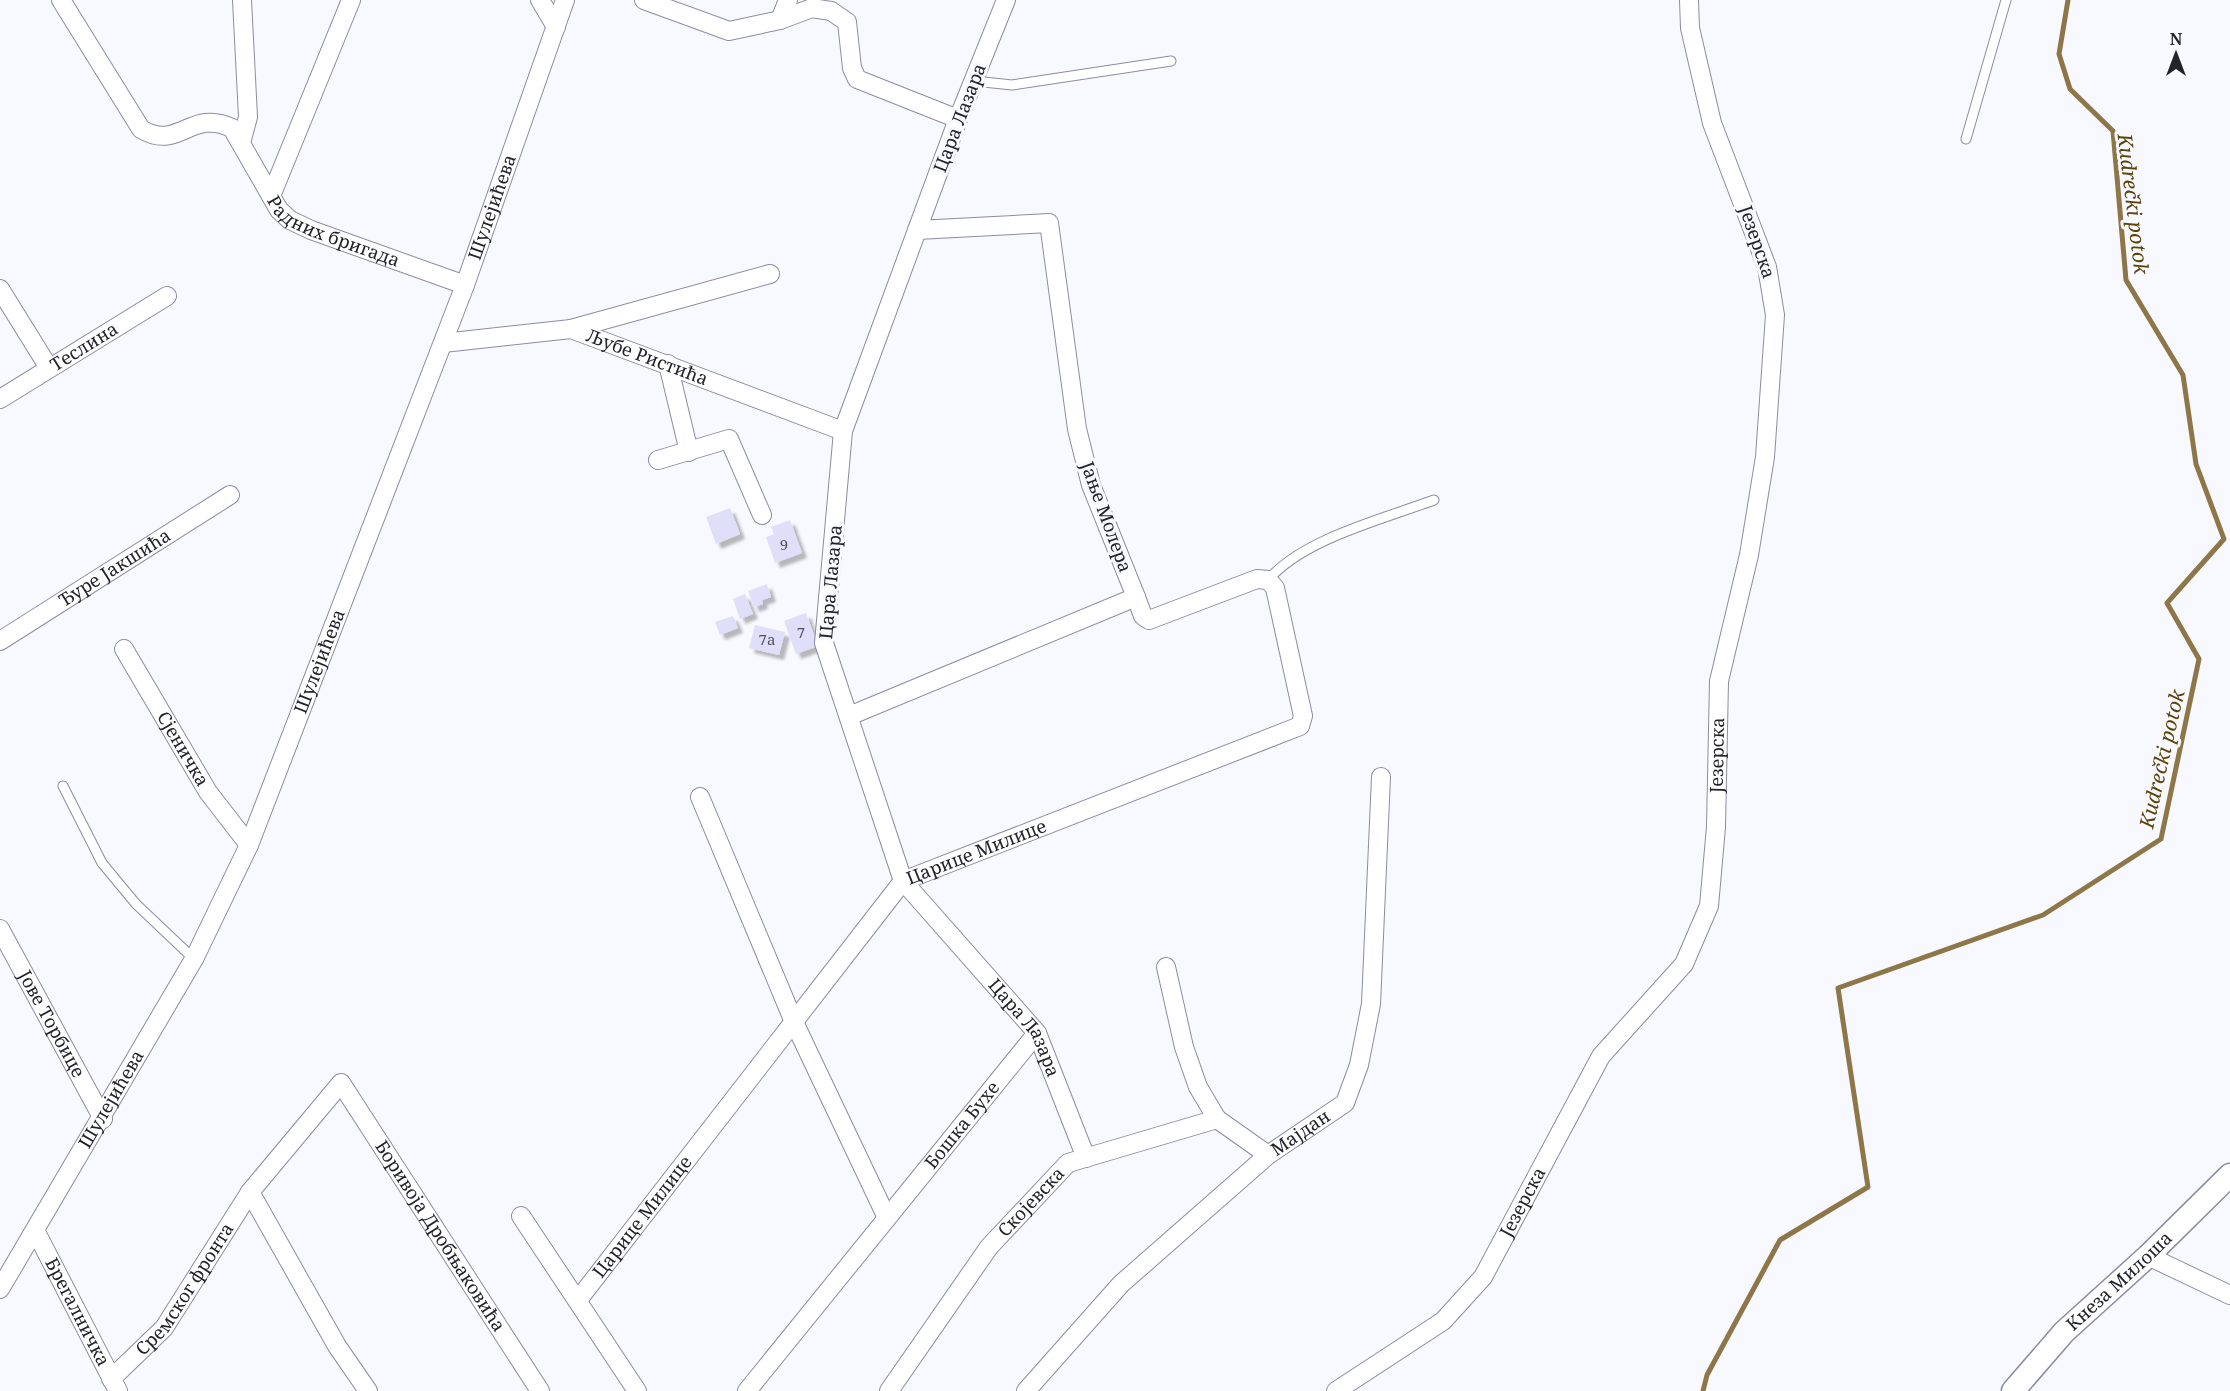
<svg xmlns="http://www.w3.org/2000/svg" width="2230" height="1391" font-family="'Noto Serif',serif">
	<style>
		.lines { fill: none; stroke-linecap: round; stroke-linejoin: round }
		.stream { stroke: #8d7648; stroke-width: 5 }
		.building { fill: #dfdff9; filter: url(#shadow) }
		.service-casing { stroke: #8b8ca3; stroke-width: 11 }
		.minor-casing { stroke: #8b8ca3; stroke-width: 20 }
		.tertiary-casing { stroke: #8b8ca3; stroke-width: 25 }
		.service { stroke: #fff; stroke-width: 9 }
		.minor { stroke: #fff; stroke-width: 18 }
		.tertiary { stroke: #fff; stroke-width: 22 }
		.labels { text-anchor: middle; stroke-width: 6; stroke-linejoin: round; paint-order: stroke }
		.number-label { font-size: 15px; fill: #52525f }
		.street-label { font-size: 18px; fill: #23232c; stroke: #f8f9fe }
		.water-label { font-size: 20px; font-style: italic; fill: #5b440a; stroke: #f8f9fe }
	</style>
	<defs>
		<filter id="shadow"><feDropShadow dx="5" dy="5" stdDeviation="1.5" flood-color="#0004"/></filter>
	</defs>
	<rect width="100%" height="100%" fill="#f8f9fe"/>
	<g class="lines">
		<path class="stream" d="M1703,1391L1707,1375L1780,1240L1868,1187L1838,988L2043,915L2161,839L2199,659L2167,603L2224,539L2196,464L2183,375L2126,280L2113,131L2070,89L2059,54L2068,0"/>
	</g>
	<path class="building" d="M730,508L740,534L716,544L706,517Z
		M790,520L802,553L775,563L766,537L774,534L771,527Z
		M767,584L771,597L762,600L763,604L754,607L748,591Z
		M745,594L753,614L740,619L733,599Z
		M806,613L818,646L796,654L784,621Z
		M733,616L738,628L720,635L715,622Z
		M755,625L785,632L779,655L749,648Z"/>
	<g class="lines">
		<g class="service-casing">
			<path id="service" d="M974,81L1012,85L1171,61
				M1966,139L2006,0
				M1268,580C1303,539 1383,519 1434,500
				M63,786L102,863L136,904L194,959"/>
		</g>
		<g class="minor-casing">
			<g id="minor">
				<path id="s1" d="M61,0L141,129C179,152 190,108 232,128L279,210L290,220L311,230L465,285"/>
				<path d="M540,0L556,27"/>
				<path d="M644,0L729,31L780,20L812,8L831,11L847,22L852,68L857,79L958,119"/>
				<path id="s2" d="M1006,0L958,119L843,431L824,643L903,881L1037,1033L1086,1158"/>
				<path d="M780,20L788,0"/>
				<path d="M241,143L248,117L242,0"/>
				<path d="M271,196L351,0"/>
				<path d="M0,289L49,368"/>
				<path d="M571,329L770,274"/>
				<path id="s3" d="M443,343L571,329L843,431"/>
				<path d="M668,364L689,452"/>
				<path id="s4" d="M0,399L167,296"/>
				<path d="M658,460L729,439L762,515"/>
				<path id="s5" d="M0,641L230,495"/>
				<path id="s6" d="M124,649L208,792L249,845"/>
				<path d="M849,716L1136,597L1091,485L1077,429L1049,223L917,230"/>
				<path d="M700,797L794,1022L887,1218"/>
				<path id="s7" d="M0,929L103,1119"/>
				<path d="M1166,967L1184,1047L1198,1087L1217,1119"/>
				<path d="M521,1216L637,1391"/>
				<path id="s8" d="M36,1232L118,1391"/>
				<path d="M2148,1256L2230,1295"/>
				<path id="s9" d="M0,1289L194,959L249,845L465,285L565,0"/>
				<path id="s10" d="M578,1300L903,881L1300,726L1303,716L1275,588L1268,580L1257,579L1149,620L1143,616L1136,597"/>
				<path id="s11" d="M111,1379L164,1328L250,1192"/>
				<path id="s12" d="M368,1391L337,1346L250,1192L341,1083L540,1391"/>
				<path id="s13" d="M747,1391L1037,1033"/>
				<path id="s14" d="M889,1391L989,1247L1068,1163L1217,1119L1268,1155"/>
				<path id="s15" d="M1026,1391L1121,1284L1268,1155L1345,1103L1359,1065L1371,1004L1381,777"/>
				<path id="s16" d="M1336,1391L1443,1321L1483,1277L1601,1056L1684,964L1709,906L1716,827L1719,681L1749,555L1765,457L1775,315L1767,267L1712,123L1690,28L1689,0"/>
			</g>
		</g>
		<g class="tertiary-casing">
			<g id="tertiary">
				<path id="s17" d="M2013,1391L2064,1332L2148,1256L2230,1175"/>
			</g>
		</g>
		<use href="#service" class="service"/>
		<use href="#minor" class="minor"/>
		<use href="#tertiary" class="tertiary"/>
	</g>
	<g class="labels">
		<g class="number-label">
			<text x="784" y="550">9</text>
			<text x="801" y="638">7</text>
			<text x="767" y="645">7a</text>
		</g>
		<g class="street-label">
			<text transform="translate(960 118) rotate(-69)" y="6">Цара Лазара</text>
			<text dy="6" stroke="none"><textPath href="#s9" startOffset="1192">Шулејићева</textPath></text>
			<text dy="6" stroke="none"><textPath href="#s1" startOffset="400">Радних бригада</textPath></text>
			<text transform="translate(1757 242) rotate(71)" y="6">Језерска</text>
			<text dy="6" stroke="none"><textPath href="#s4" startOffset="99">Теслина</textPath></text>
			<text dy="6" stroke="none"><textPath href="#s3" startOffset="210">Љубе Ристића</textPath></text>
			<text transform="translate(1106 517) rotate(70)" y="6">Јање Молера</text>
			<text dy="6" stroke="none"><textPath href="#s5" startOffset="136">Ђуре Јакшића</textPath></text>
			<text transform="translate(831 582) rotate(-85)" y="6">Цара Лазара</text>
			<text dy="6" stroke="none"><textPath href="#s9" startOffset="706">Шулејићева</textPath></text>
			<text dy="6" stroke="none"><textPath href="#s6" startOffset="116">Сјеничка</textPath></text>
			<text dy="6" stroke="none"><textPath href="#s16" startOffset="776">Језерска</textPath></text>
			<text dy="6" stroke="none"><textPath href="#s10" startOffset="609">Царице Милице</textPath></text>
			<text dy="6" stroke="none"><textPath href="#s7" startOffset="108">Јове Торбице</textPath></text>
			<text dy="6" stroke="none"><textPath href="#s2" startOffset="1116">Цара Лазара</textPath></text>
			<text dy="6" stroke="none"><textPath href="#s9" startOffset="220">Шулејићева</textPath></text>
			<text dy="6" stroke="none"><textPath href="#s13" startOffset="342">Бошка Бухе</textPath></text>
			<text dy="6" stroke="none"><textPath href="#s15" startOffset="378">Мајдан</textPath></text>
			<text dy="6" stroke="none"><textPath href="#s14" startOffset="237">Скојевска</textPath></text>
			<text dy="6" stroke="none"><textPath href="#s16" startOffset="272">Језерска</textPath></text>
			<text dy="6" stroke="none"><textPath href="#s10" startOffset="105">Царице Милице</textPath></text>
			<text dy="6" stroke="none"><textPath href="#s12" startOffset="556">Боривоја Дробњаковића</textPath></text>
			<text dy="6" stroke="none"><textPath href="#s17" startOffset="153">Кнеза Милоша</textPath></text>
			<text dy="6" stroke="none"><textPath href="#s11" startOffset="117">Сремског фронта</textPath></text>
			<text dy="6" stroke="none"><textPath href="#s8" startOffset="90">Брегалничка</textPath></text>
		</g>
		<g class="water-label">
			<text transform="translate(2133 204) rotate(83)" y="7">Kudrečki potok</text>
			<text transform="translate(2162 759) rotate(-77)" y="7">Kudrečki potok</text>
		</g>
	</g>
	<g transform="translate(2176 54)" stroke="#f8f9fe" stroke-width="4.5" paint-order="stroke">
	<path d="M0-4.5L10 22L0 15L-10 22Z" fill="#23232c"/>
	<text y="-9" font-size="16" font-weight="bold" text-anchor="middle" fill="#23232c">N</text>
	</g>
</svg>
